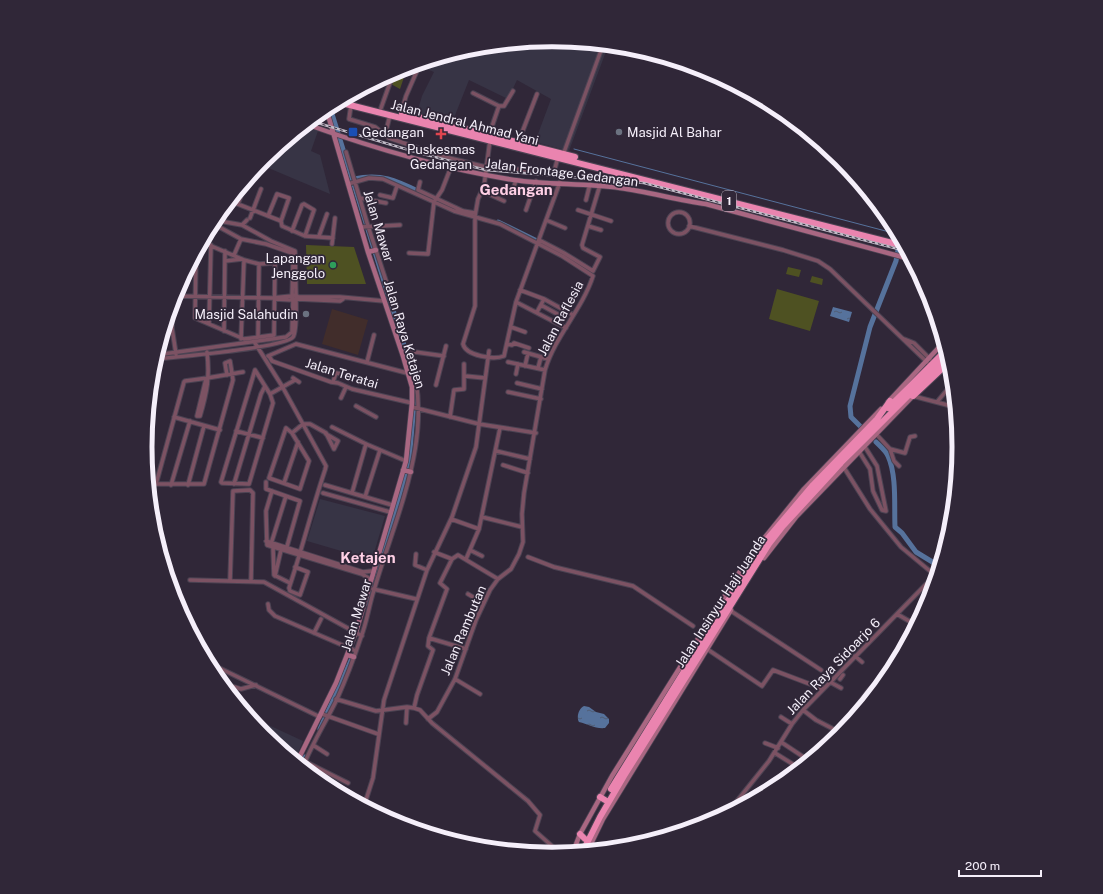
<svg xmlns="http://www.w3.org/2000/svg" width="1103" height="894" font-family="'Public Sans',sans-serif">
	<style>
		.commercial { fill: #412d2b }
		.industrial { fill: #373445 }
		.cemetery { fill: url(#cemetery-stones) }
		.pitch { fill: #4e5122 }
		.water { fill: url(#water-ripples) }
		.lines { fill: none; stroke-linecap: round; stroke-linejoin: round }
		.stream { stroke: #56729c; stroke-width: 1 }
		.river { stroke: #56729c; stroke-width: 5 }
		.street-casing { stroke: #4c4353; stroke-width: 5.5 }
		.secondary-casing { stroke: #4c4353; stroke-width: 6 }
		.highway-casing { stroke: #4c4353; stroke-width: 8 }
		.street { stroke: #7c5263; stroke-width: 3.5 }
		.secondary { stroke: #a96782; stroke-width: 4.5 }
		.highway { stroke: #ea84af; stroke-width: 6 }
		.rail-casing { stroke: #c1bbc7; stroke-width: 2.5 }
		.rail { stroke: #302738; stroke-width: 1; stroke-dasharray: 3; stroke-linecap: butt }
		.transit-dot { fill: #1a4fb4; stroke: #302738; stroke-width: 1.5 }
		.worship-dot { fill: #6b7280; stroke: #302738; stroke-width: 1.5 }
		.health-dot { fill: #e0444e; stroke: #302738; stroke-width: 1.5 }
		.leisure-dot { fill: #2e9e5b; stroke: #302738; stroke-width: 1.5 }
		.labels { text-anchor: middle; stroke-width: 3.5; stroke-linejoin: round; paint-order: stroke }
		.shield { fill: #302738; stroke: #bab3c0; stroke-width: 1 }
		.shield-label { font-size: 12px; font-weight: bold; fill: #f5effa }
		.street-label { font-size: 13px; fill: #f5effa; stroke: #302738 }
		.poi-label { font-size: 13px; fill: #f5effa; stroke: #302738; text-anchor: start }
		.quarter-label { font-size: 15px; font-weight: bold; fill: #ffd0e6; stroke: #302738 }
		.rim { fill: none; stroke: #f5effa; stroke-width: 5 }
	</style>
	<defs>
		<pattern id="cemetery-stones" width="16" height="16" patternUnits="userSpaceOnUse"><rect width="16" height="16" fill="#4e5122"/><path d="M2 7V4a2 2 0 0 1 4 0v3zM10 15v-3a2 2 0 0 1 4 0v3z" fill="#686a43"/></pattern>
		<pattern id="water-ripples" width="26" height="14" patternUnits="userSpaceOnUse"><rect width="26" height="14" fill="#56729c"/><path d="M2 4q2-2 4 0t4 0M15 11q2-2 4 0t4 0" fill="none" stroke="#505d74"/></pattern>
	</defs>
	<rect width="100%" height="100%" fill="#302738"/>
	<path class="commercial" d="M332,309L368,320L358,355L322,344Z"/>
	<path class="industrial" d="M552,40L608,46L569,151L535,142L551,99L517,80L508,99L469,80L452,123L417,113L422,96L434,72L419,66L420,64L472,48Z
		M304,127L318,131L311,151L320,155L330,194L259,164Z
		M320,499L385,516L372,560L307,541Z
		M249,716L303,741L295,760L264,735Z"/>
	<path class="cemetery" d="M407,68L400,89L391,84L394,77L389,74Z"/>
	<path class="pitch" d="M306,245L354,247L366,284H307Z
		M788,267L801,270L799,277L786,274Z
		M812,276L823,279L822,285L810,282Z
		M777,289L819,301L810,331L769,319Z"/>
	<path class="water" d="M833,307L852,312L849,322L830,316Z
		M584,706L589,707L596,712L604,714L609,719V723L605,728C595,729 588,724 579,722C576,717 579,708 584,706Z"/>
	<g class="lines">
		<path class="stream" d="M574,149L897,234"/>
		<path class="river" d="M332,114L408,358L415,392L409,462L368,604
			M354,179C382,173 397,181 422,193
			M433,199L460,212
			M498,222L541,243
			M860,426L851,417L850,406L870,327L896,261L900,239
			M876,442C880,446 886,451 888,456C897,476 894,506 895,527L902,533L916,552L939,566
			M320,729L353,656
			M301,765L305,757"/>
		<g class="street-casing">
			<path id="street" d="M473,93L499,106L489,135
				M345,99V98
				M351,105L349,119L375,127L389,138L445,157L486,167L554,172L558,157
				M499,106H504L513,91
				M381,108L391,80V78L388,75
				M401,113L406,96L420,64
				M385,135L390,115
				M490,140L484,186L478,199L475,216V306L463,344C466,356 494,360 504,356L516,302L560,182
				M518,143L537,94
				M346,152L368,226L394,305
				M563,155L603,45
				M420,182L418,190L463,211L475,213
				M348,184L369,178L383,179L454,211L500,224L562,256L593,276C582,310 555,336 545,370L524,493L522,514L523,542L519,554L511,569L498,579L490,590L476,620L455,679L437,712L428,719
				M482,191L504,201
				M512,193L516,180
				M380,195L393,198L397,186
				M360,198L386,203
				M586,200L590,184
				M230,201L281,221
				M238,204L246,181
				M526,210L536,181
				M578,210L611,221
				M668 223a11 11 0 1 1 22 0a11 11 0 1 1-22 0Z
				M268,216L277,194L289,198L281,221L282,226L305,236L333,238
				M250,218L261,189
				M214,220L242,225L271,241L295,251L296,295
				M546,220L565,228
				M212,223L241,239L266,244L292,253L293,264L292,298L296,300L297,296L293,295
				M242,225L247,220
				M588,226L601,230
				M689,226L783,250L818,261L830,269L927,362
				M361,227L400,225
				M292,231L302,205L304,204L314,210L305,236
				M319,236L327,214
				M205,237L207,244
				M539,240L564,253L593,271L600,257L583,248L582,245L600,185
				M332,244L335,218
				M196,253L195,318L244,339L274,335L275,263L259,264L244,260L202,242
				M409,253L428,254L434,202L442,190L451,167
				M234,255L241,239
				M225,261L242,259
				M520,290L544,299
				M174,296L272,298L292,296
				M297,297H340L384,301
				M275,299L292,300
				M297,299L340,301L343,299
				M173,301L172,328L176,354
				M516,302L566,328
				M541,305L561,316
				M537,312L544,299L573,315
				M209,324L211,245
				M511,327L525,332
				M224,331L225,251
				M258,337L259,264
				M241,339L244,260
				M904,339L914,343L930,359
				M255,343L282,386L326,466L325,470C312,509 302,549 289,588L290,591L300,595L308,572L295,567
				M296,344L407,373
				M507,344L512,345L514,343L529,348
				M524,352L548,359
				M156,355L286,337L292,332L293,300
				M268,356L296,344
				M269,356L272,361L331,382L338,383L352,389L412,403
				M155,359C174,357 285,348 293,337C297,331 296,308 296,300
				M367,362L374,335
				M508,362L545,370
				M525,366L528,353
				M538,368L541,357
				M255,370L270,394L273,403L249,484L222,483L221,482Z
				M516,374L518,364
				M227,375L225,363L230,361L233,380L204,484H156L184,382L185,381C205,379 224,375 243,372
				M465,376L485,378
				M293,378L299,382
				M333,382L336,373L342,374
				M517,383L542,389
				M436,385L446,346
				M508,392L541,399
				M270,394L295,380
				M913,396L955,407
				M341,398L346,387
				M937,402L951,385H952
				M356,406L376,417
				M412,407L479,424L536,433
				M197,416H200C207,392 210,377 207,352
				M197,416L206,379
				M174,417L220,430
				M450,417L454,390L464,389V364
				M332,427L366,444L406,461
				M286,428L292,433L309,461L300,489L269,478Z
				M236,431L263,438
				M292,433L303,424H310L326,433L334,449
				M326,434L338,441L334,449
				M877,435L890,449L894,461L899,466
				M865,447L877,466L886,511
				M890,449L905,453L910,437L915,436
				M496,451L530,459
				M860,453L870,469L873,491L882,510L886,511
				M503,465L528,473
				M843,466L870,509L901,547L936,576
				M266,482V489L300,501L286,550
				M284,483L298,442
				M234,484L261,394L265,386
				M171,485L190,421
				M188,485L204,426
				M325,485L392,505
				M272,491L266,511L267,545L362,574L370,579
				M323,493L390,512
				M352,493L366,444
				M365,497L380,450
				M482,517L522,527
				M451,519L479,529
				M266,541L363,572L372,571
				M271,544L286,496
				M273,547L274,575L290,583
				M470,550L482,556
				M434,552L452,559
				M416,554L415,565L427,570
				M528,557L554,567L633,586L693,626
				M466,559L479,529L500,428
				M275,576L281,550
				M190,580L264,582L362,636
				M230,581L233,491L250,490L253,493L251,581
				M373,589L416,599
				M468,594L483,603
				M268,604L269,610L275,616L356,651
				M731,611L821,670
				M897,614L909,621L918,620
				M314,633L321,619
				M429,638L466,649
				M707,649L762,686L773,670L823,689
				M855,656L862,662
				M207,662L320,717
				M455,679L480,694
				M840,679L843,675
				M830,682L841,688
				M225,684L241,689L256,685
				M336,699L376,711L407,707L414,708L420,710L432,723L528,801L540,815L535,831L560,853
				M414,708L417,695L433,650L428,646L429,638L447,589L440,583L452,559L458,555L498,579
				M803,710L816,720L841,733
				M322,714L378,734
				M781,717L792,724
				M406,723L407,707
				M846,726V723L848,718L869,690L895,662L908,630H913
				M781,742L808,760
				M765,743L778,748
				M313,745L327,754
				M775,753L799,768
				M298,758L348,783
				M303,767C312,743 326,722 337,699C346,679 354,658 361,637C367,622 369,605 374,590C396,514 438,431 408,351L444,356
				M364,806L373,778L384,700L427,570L452,517L476,447L489,351
				M729,811L769,761L792,724L803,710L936,574"/>
		</g>
		<g class="secondary-casing">
			<path id="secondary" d="M306,124C373,148 444,169 514,180C548,185 585,183 620,188C649,192 677,200 706,204L910,259
				M368,252L376,250
				M888,402L943,343
				M403,470L411,472
				M764,558L796,517L913,396
				M348,655L354,657
				M297,762L336,683L356,632L406,461L412,403V387L403,356L368,252L326,108
				M588,850L603,819L731,610
				M573,852L580,834L612,776L749,557L804,489L881,409"/>
		</g>
		<g class="highway-casing">
			<path id="highway" d="M338,102L904,246
				M402,113L575,157
				M909,394L913,396L949,362
				M888,408L945,351
				M611,789L763,544L813,485L877,419L890,401
				M600,797L605,800
				M580,834L585,839
				M583,851L600,817L624,776L769,544L783,526L841,463L947,357"/>
		</g>
		<use href="#street" class="street"/>
		<use href="#secondary" class="secondary"/>
		<use href="#highway" class="highway"/>
		<g class="rail-casing">
			<path id="rail" d="M311,121L419,153L486,170L644,183L906,251"/>
		</g>
		<use href="#rail" class="rail"/>
	</g>
	<rect class="transit-dot" x="348" y="127" width="10" height="10" rx="2"/>
	<g class="worship-dot">
		<circle cx="619" cy="132" r="4"/>
		<circle cx="306" cy="314" r="4"/>
	</g>
	<path class="health-dot" d="M439 128h4v4h4v4h-4v4h-4v-4h-4v-4h4z"/>
	<circle class="leisure-dot" cx="333" cy="265" r="4"/>
	<g class="labels">
		<rect class="shield" x="722" y="191" width="14" height="20" rx="3"/>
		<g class="shield-label">
			<text x="729" y="205">1</text>
		</g>
		<g class="street-label">
			<text transform="translate(465 122) rotate(14)" y="5">Jalan Jendral Ahmad Yani</text>
			<text transform="translate(562 172) rotate(7)" y="5">Jalan Frontage Gedangan</text>
			<text transform="translate(379 226) rotate(73)" y="5">Jalan Mawar</text>
			<text transform="translate(560 318) rotate(-62)" y="5">Jalan Raflesia</text>
			<text transform="translate(405 334) rotate(73)" y="5">Jalan Raya Ketajen</text>
			<text transform="translate(342 373) rotate(17)" y="5">Jalan Teratai</text>
			<text transform="translate(720 601) rotate(-57)" y="5">Jalan Insinyur Haji Juanda</text>
			<text transform="translate(356 615) rotate(-73)" y="5">Jalan Mawar</text>
			<text transform="translate(463 630) rotate(-67)" y="5">Jalan Rambutan</text>
			<text transform="translate(833 666) rotate(-46)" y="5">Jalan Raya Sidoarjo 6</text>
		</g>
		<g class="poi-label">
			<text x="362" y="137">Gedangan</text>
			<text x="627" y="137">Masjid Al Bahar</text>
			<text x="441" y="154" text-anchor="middle">Puskesmas<tspan x="441" dy="15">Gedangan</tspan></text>
			<text x="325" y="263" text-anchor="end">Lapangan<tspan x="325" dy="15">Jenggolo</tspan></text>
			<text x="298" y="319" text-anchor="end">Masjid Salahudin</text>
		</g>
		<g class="quarter-label">
			<text x="516" y="195">Gedangan</text>
			<text x="368" y="563">Ketajen</text>
		</g>
	</g>
	<path d="M0 0H1103V894H0ZM152 447a400 400 0 1 1 800 0a400 400 0 1 1-800 0Z" fill="#302738" fill-rule="evenodd"/>
	<path class="rim" d="M152 447a400 400 0 1 1 800 0a400 400 0 1 1-800 0Z"/>
	<path d="M959 870v6h82v-6" fill="none" stroke="#f5effa" stroke-width="2"/>
	<text x="965" y="870" font-size="12" fill="#f5effa" stroke="#302738" stroke-width="3" paint-order="stroke">200 m</text>
</svg>
